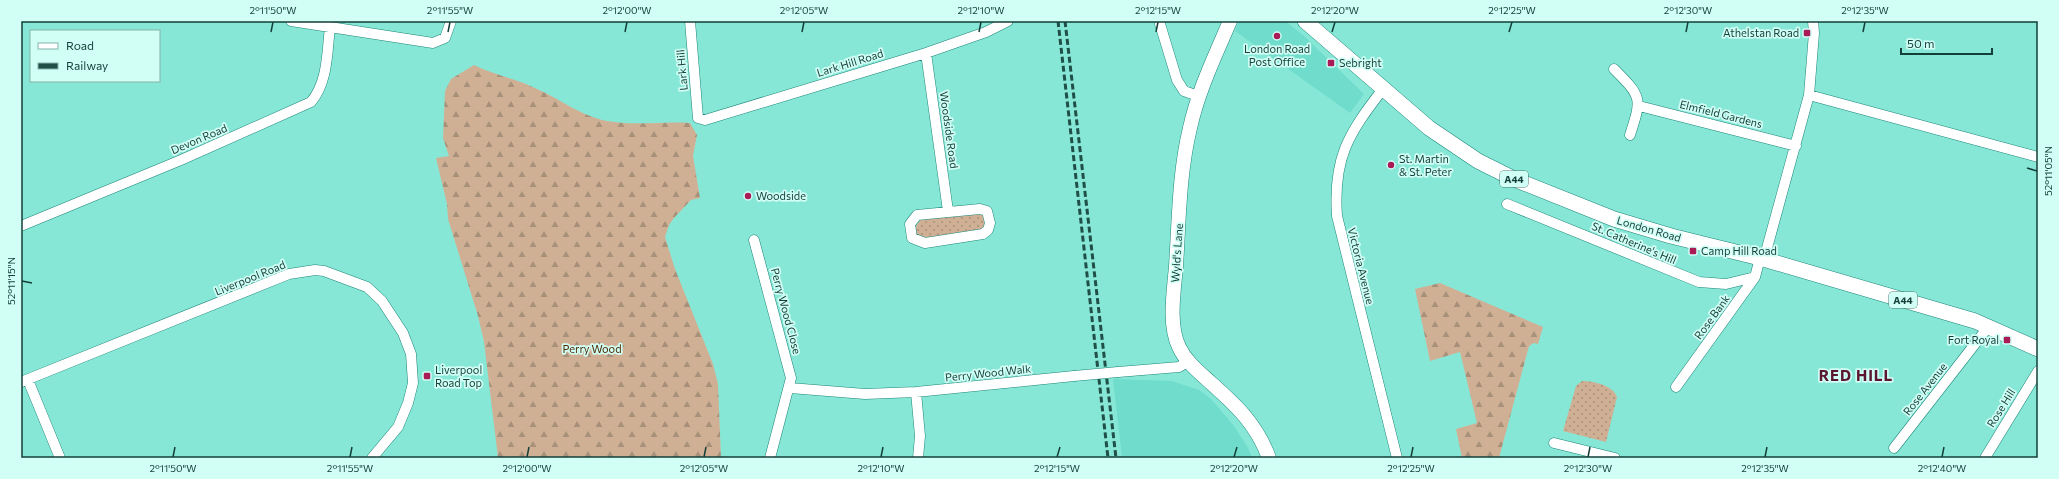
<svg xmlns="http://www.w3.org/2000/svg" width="2059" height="479" font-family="Commissioner,sans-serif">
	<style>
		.built { fill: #6fdccc }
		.grass { fill: url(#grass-dots) }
		.forest { fill: url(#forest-firs) }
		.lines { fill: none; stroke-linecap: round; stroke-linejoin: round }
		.minor-casing { stroke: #1a8679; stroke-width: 11 }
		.secondary-casing { stroke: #1a8679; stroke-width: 15 }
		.primary-casing { stroke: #1a8679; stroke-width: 16 }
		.minor { stroke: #fff; stroke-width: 10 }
		.secondary { stroke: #fff; stroke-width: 14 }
		.primary { stroke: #fff; stroke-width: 15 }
		.rail { stroke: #204f48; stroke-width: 3; stroke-dasharray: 6 3; stroke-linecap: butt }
		.minor-bridge-casing { stroke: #1a8679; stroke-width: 11; stroke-linecap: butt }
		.minor-bridge { stroke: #fff; stroke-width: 10 }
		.ticks { fill: none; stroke: #143e38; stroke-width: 1.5 }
		.poi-dot { fill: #a91a56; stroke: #d1fef5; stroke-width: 1.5 }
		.labels { text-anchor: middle; stroke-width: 3.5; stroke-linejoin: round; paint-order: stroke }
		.shield { fill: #d1fef5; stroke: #4d7871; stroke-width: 1 }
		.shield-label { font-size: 10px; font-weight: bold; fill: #143e38 }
		.poi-label { font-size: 11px; fill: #143e38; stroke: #d1fef5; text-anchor: start }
		.street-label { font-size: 11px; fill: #143e38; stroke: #d1fef5 }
		.park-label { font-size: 11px; fill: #4d2b04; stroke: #d1fef5 }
		.district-label { font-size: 15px; font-weight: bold; letter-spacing: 1px; fill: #5a172f; stroke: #d1fef5 }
		.neatline { fill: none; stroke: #143e38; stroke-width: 1.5 }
		.ticks-label { font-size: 10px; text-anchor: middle; fill: #143e38 }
	</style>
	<defs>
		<pattern id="grass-dots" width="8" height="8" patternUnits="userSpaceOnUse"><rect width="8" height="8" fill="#d0b094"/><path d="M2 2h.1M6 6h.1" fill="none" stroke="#a8917a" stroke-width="1.8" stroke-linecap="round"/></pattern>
		<pattern id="forest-firs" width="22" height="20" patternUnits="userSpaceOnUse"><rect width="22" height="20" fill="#d0b094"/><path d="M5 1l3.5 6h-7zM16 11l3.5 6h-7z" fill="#a8917a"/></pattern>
	</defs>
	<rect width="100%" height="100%" fill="#87e7d7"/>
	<path class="built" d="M1239,21H1285L1303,35L1364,94L1350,113L1235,31Z
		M1113,379L1172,381L1199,390L1211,399L1234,426L1248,448L1252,458H1122Z"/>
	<path class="grass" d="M980,213L985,215L986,228L982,231L924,239L920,238L915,233L916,226L922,218Z
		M1582,381C1593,381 1613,385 1617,397L1606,442L1563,431L1576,386Z"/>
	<path class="forest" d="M474,65C494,75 517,79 537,89C560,99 581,116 607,121C634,126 662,121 690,123L697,135L693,156L700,198L691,200L674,218L669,225L665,237L675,269L713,364L718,384L721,458H498L484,342L478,316L448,219L447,204L436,158L449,156L443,138L445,91L451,79Z
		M1440,283L1543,327L1538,344L1534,343L1529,346L1499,458H1462L1456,429L1477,423L1460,352L1430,361L1415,289Z"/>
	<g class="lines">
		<g class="minor-casing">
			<path id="minor" d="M291,21L433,43L445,38L451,21
				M690,21L698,118L705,120L926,53L986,32L1008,21
				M1160,24L1177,80L1184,91L1198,96
				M926,53L948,211
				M1614,69C1642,97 1642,98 1630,135
				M1383,89C1348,134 1333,158 1337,216L1397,458
				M1809,95L2038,157
				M1639,106L1796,146
				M1507,204L1699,282L1726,284L1755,277
				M980,209L987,211L990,223L988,230L983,234L925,243L912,238L910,224L917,215Z
				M21,226L181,160L311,102C328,82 327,52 330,27
				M754,240L791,378L770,458
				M1764,259L1809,95L1814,33L1813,21
				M1118,372L1179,367L1187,362
				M28,380L60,458
				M21,382L289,274L315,270L324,271L367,287L382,301L403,333L411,354L413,383L408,403L398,427L372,458
				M1676,387L1755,277L1760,258
				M790,388L865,394L916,392L1074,376
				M916,392L920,436L918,458
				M1554,443L1615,458
				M1894,448L1989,326
				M1985,458L2038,371"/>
		</g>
		<g class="secondary-casing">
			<path id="secondary" d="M1230,21C1215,56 1198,91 1190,128C1179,173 1179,221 1176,266C1174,291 1168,324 1179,347C1186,362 1199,372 1211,383C1237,406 1257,425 1269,458"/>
		</g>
		<g class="primary-casing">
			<path id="primary" d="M1305,21L1429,128L1478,161L1514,179L1614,219L1671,236L1760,258L1975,321L2038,349"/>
		</g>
		<use href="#minor" class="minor"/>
		<use href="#secondary" class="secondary"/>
		<use href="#primary" class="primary"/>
		<path class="rail" d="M1058,21L1108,458
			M1065,21L1116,458"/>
		<g class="minor-bridge-casing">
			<path id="minor-bridge" d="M1074,376L1118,372"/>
		</g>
		<use href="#minor-bridge" class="minor-bridge"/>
	</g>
	<path class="ticks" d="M271,32L273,22M448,32L450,22M625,32L627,22M802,32L804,22M979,32L981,22M1156,32L1158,22M1332,32L1335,22M1509,32L1512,22M1686,32L1688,22M1863,32L1865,22M2027,168L2037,171M22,281L32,283M173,457L175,447M350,457L352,447M527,457L529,447M704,457L706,447M881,457L883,447M1057,457L1060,447M1234,457L1237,447M1411,457L1413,447M1588,457L1590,447M1765,457L1767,447M1942,457L1944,447"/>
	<g class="poi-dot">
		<rect x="1803" y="29" width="8" height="8" rx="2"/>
		<circle cx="1277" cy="36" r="4"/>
		<rect x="1327" y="59" width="8" height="8" rx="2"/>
		<circle cx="1391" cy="165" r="4"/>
		<circle cx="748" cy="196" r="4"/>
		<rect x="1689" y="247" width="8" height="8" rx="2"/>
		<rect x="2003" y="336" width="8" height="8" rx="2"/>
		<rect x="423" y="372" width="8" height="8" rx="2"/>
	</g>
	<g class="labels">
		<g class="shield">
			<rect x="1500" y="171" width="28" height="16" rx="3"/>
			<rect x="1889" y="292" width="28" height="16" rx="3"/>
		</g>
		<g class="shield-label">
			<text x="1514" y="183">A44</text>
			<text x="1903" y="304">A44</text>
		</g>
		<g class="poi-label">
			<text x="1799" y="37" text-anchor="end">Athelstan Road</text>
			<text x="1277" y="53" text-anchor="middle">London Road<tspan x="1277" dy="13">Post Office</tspan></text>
			<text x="1339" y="67">Sebright</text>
			<text x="1399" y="163">St. Martin<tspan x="1399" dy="13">&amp; St. Peter</tspan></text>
			<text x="756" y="200">Woodside</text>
			<text x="1701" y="255">Camp Hill Road</text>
			<text x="1999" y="344" text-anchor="end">Fort Royal</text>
			<text x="435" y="374">Liverpool<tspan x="435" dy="13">Road Top</tspan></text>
		</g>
		<g class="street-label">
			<text transform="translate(850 63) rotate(-17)" y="4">Lark Hill Road</text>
			<text transform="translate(682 70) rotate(-95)" y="4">Lark Hill</text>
			<text transform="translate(1721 114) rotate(14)" y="4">Elmfield Gardens</text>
			<text transform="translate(949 130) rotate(82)" y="4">Woodside Road</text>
			<text transform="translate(199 139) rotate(-23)" y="4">Devon Road</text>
			<text transform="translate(1649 229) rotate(16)" y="4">London Road</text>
			<text transform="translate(1634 243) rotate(23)" y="4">St. Catherine's Hill</text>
			<text transform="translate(1177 253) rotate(-86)" y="4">Wyld's Lane</text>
			<text transform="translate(1361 266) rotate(76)" y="4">Victoria Avenue</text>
			<text transform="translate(250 278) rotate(-22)" y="4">Liverpool Road</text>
			<text transform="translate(786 311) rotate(75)" y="4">Perry Wood Close</text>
			<text transform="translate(1712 317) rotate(-54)" y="4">Rose Bank</text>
			<text transform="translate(988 373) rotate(-6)" y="4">Perry Wood Walk</text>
			<text transform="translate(1925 389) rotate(-52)" y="4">Rose Avenue</text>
			<text transform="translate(2001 408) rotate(-58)" y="4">Rose Hill</text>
		</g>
		<g class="park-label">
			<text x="592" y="353">Perry Wood</text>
		</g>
		<g class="district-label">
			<text x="1856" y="381">RED HILL</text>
		</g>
	</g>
	<rect width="2059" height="479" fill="none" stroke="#d1fef5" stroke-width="44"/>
	<rect x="30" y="30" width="130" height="52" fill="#d1fef5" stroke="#85b1a9"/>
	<rect x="38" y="43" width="20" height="6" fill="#ffffff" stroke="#85b1a9"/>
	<text x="66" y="50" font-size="12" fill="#143e38">Road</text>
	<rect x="38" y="63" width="20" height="6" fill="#204f48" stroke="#85b1a9"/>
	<text x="66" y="70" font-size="12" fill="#143e38">Railway</text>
	<path d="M1901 48v6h91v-6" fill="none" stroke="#143e38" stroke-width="2"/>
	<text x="1907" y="48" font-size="12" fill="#143e38" stroke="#d1fef5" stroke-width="3" paint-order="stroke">50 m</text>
	<rect x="22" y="22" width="2015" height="435" class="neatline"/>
	<g class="ticks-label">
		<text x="273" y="14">2°11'50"W</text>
		<text x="450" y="14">2°11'55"W</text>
		<text x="627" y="14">2°12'00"W</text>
		<text x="804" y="14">2°12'05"W</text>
		<text x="981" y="14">2°12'10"W</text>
		<text x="1158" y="14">2°12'15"W</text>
		<text x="1335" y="14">2°12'20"W</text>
		<text x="1512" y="14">2°12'25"W</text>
		<text x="1688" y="14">2°12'30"W</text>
		<text x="1865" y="14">2°12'35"W</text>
		<text transform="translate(2048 171) rotate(-90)" y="4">52°11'05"N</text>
		<text transform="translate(11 281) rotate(-90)" y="4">52°11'15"N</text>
		<text x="173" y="472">2°11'50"W</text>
		<text x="350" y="472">2°11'55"W</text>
		<text x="527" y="472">2°12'00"W</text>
		<text x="704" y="472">2°12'05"W</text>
		<text x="881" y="472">2°12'10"W</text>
		<text x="1057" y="472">2°12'15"W</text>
		<text x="1234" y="472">2°12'20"W</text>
		<text x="1411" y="472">2°12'25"W</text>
		<text x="1588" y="472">2°12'30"W</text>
		<text x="1765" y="472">2°12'35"W</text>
		<text x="1942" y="472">2°12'40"W</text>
	</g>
</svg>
